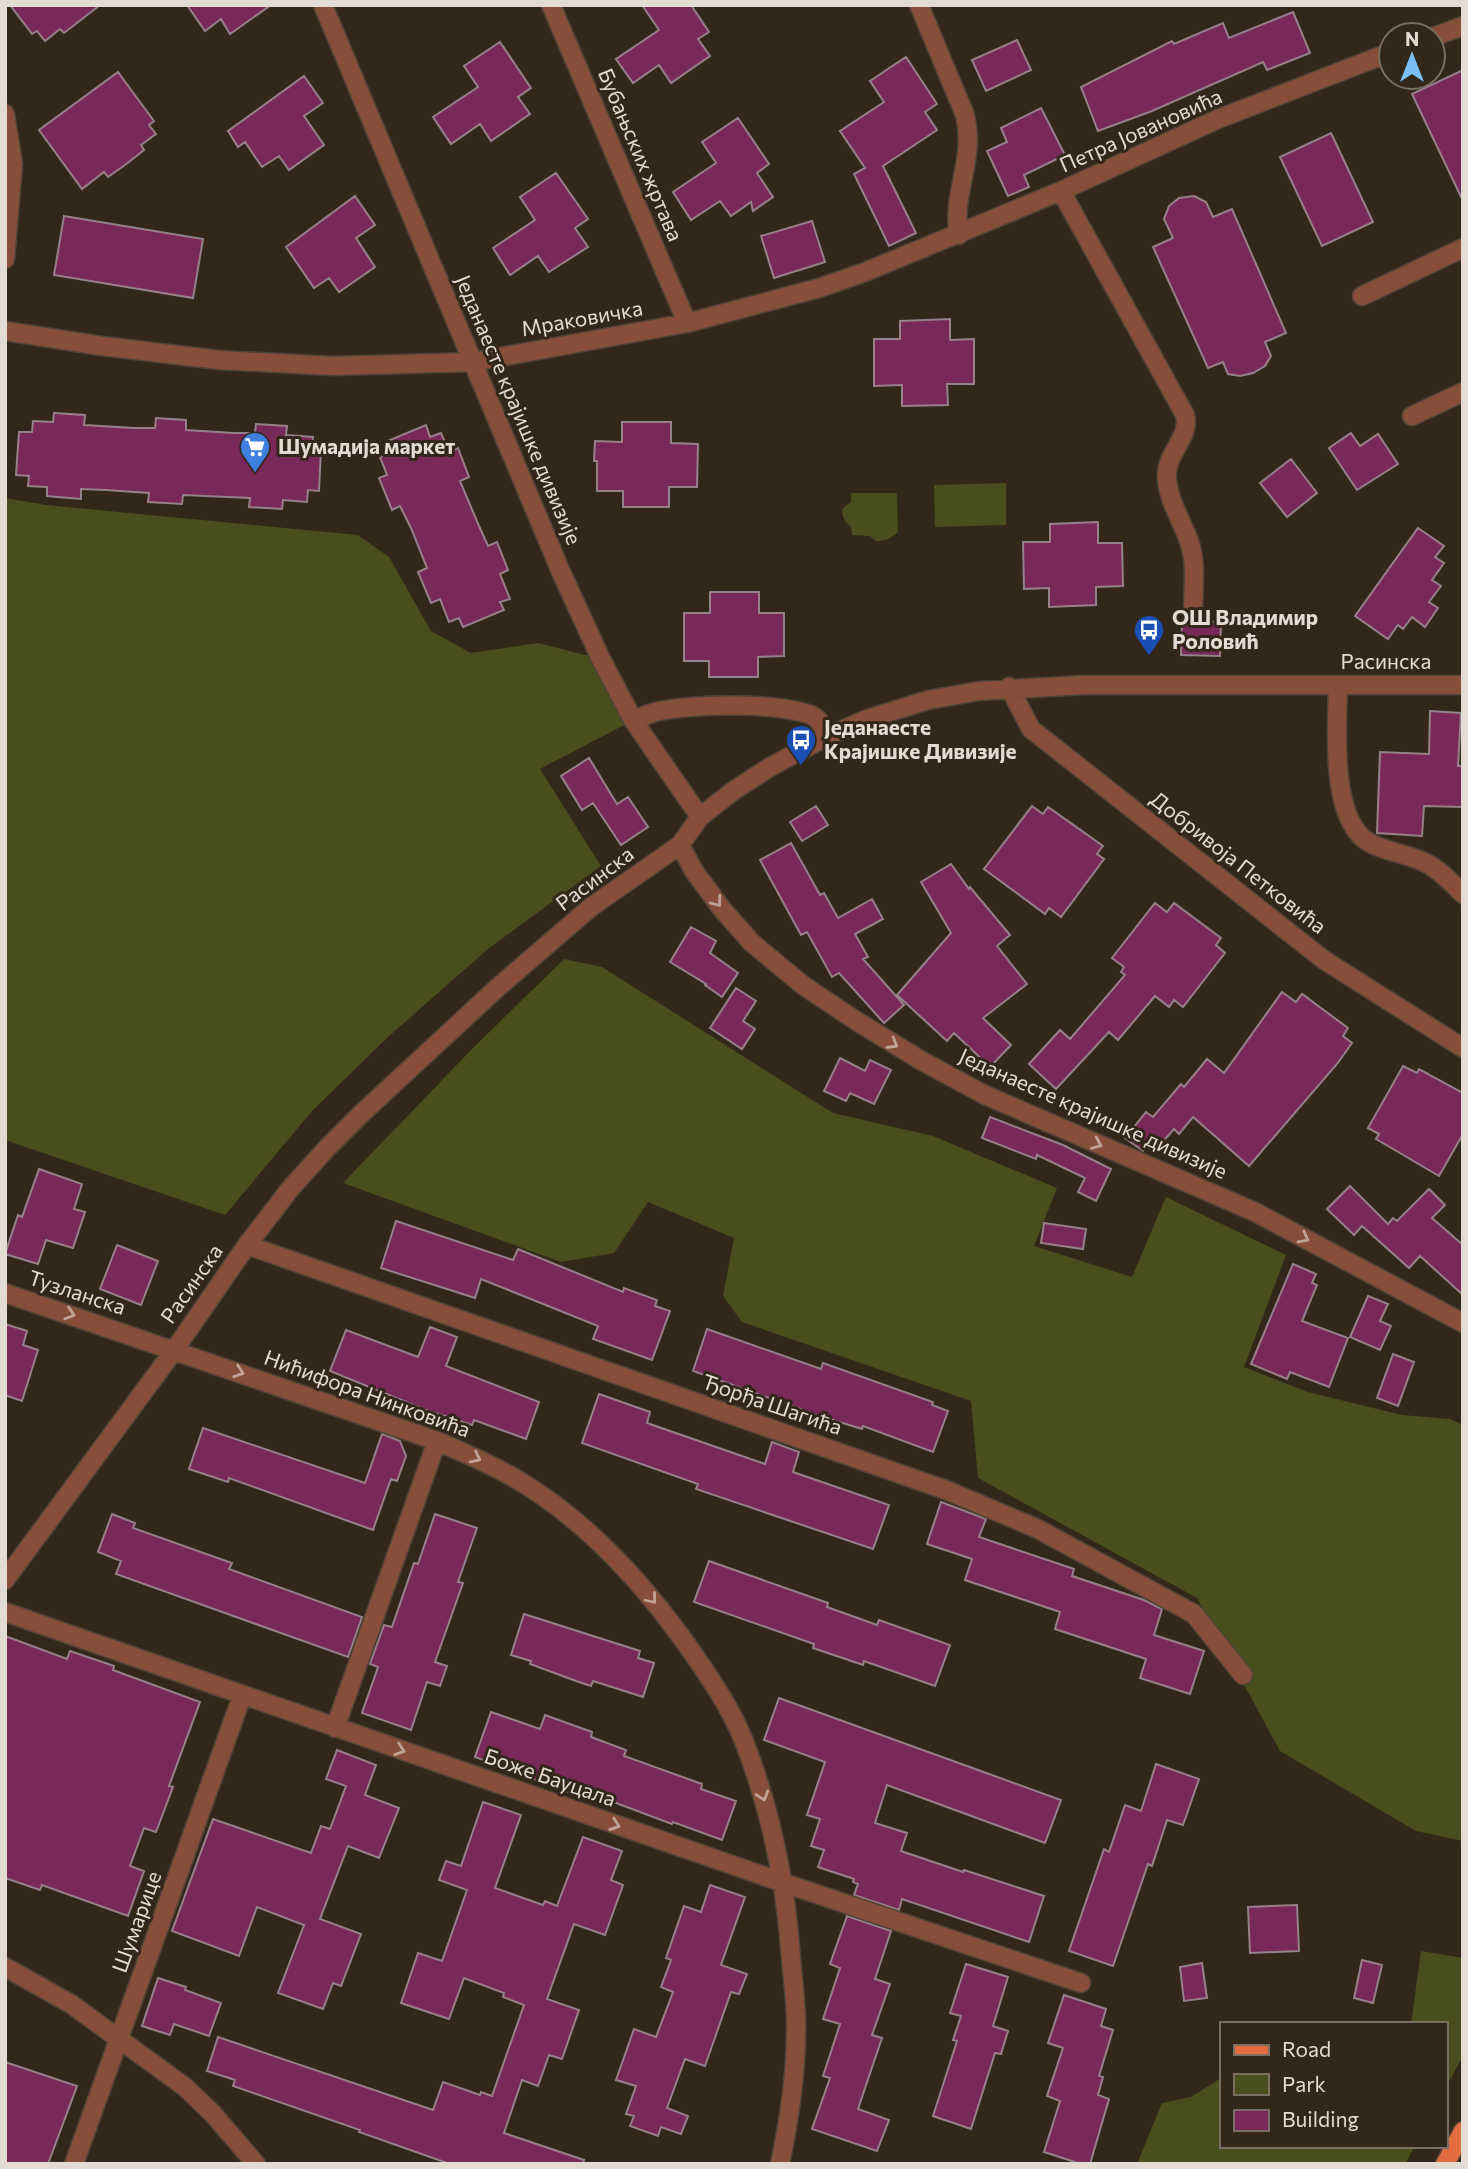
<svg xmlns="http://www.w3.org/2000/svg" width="1468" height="2169" font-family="Commissioner,sans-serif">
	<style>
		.green { fill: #484f1d }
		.building { fill: #79285a; stroke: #96818b; stroke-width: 2 }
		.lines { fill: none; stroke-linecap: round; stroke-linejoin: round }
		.minor-casing { stroke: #4f4437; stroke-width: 21 }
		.major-casing { stroke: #4f4437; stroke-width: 21 }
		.minor { stroke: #874e39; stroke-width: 18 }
		.major { stroke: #e26c40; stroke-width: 18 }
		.oneway { stroke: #bfa395 }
		.labels { text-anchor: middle; stroke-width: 6; stroke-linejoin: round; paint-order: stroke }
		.street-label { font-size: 21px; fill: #e4dcd3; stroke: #332719 }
		.poi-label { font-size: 21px; font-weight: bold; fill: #e4dcd3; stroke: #332719; text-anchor: start }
	</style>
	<rect width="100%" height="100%" fill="#332719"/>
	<path class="green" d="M1006,483V525L935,527L934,485Z
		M851,493H897L898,532C890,539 886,541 876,541L870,536L852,535L851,527C845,522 841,516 843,508L851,502Z
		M5,498L46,505L358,535L389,557L431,631L471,653L538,643L601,659L626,724L540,769L601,866L488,949L388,1037L312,1111L225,1215L5,1140Z
		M564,959L602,967L833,1113L933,1136L1057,1188L1034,1246L1132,1277L1166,1197L1286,1255L1244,1367L1308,1392L1402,1415L1450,1419L1463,1425V1841L1416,1831L1280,1751L1197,1598L978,1478L971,1401L742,1322L723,1296L734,1238L648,1202L614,1253L561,1262L343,1183L473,1048Z
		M1421,1951L1463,1958V2056L1445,2089V2024H1411Z
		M1221,2078V2146H1415L1405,2164H1137L1162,2103L1191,2097Z"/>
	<path class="building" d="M10,5H100L64,33L60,29L45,41L37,31L32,34Z
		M187,5H271L230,34L221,19L205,31Z
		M642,5H691L709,32L698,39L710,56L671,83L659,65L633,83L616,59L659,30Z
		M1293,12L1310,53L1267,70L1263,62L1152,111L1098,131L1081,87L1172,41L1174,44L1223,23L1229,38Z
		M1017,40L1031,70L986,91L972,60Z
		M500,42L531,88L518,97L530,114L491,141L480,124L451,144L433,117L478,87L464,66Z
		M906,57L937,104L925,112L937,130L883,166L916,233L889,246L854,174L865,168L840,131L884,102L870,81Z
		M1463,70V201L1412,94Z
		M118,72L154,121L149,125L156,134L141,145L144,150L125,165L108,177L104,172L82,189L39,130Z
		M304,76L323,103L304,116L324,145L289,170L279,156L262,167L245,142L238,147L228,131Z
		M1041,108L1065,155L1024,175L1029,187L1008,196L987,151L1007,142L1001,128Z
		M738,118L769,164L757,173L773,197L753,211L751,202L731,216L720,201L691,220L673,192L716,163L702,142Z
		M1331,133L1373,222L1322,246L1280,157Z
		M556,173L588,219L575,228L588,247L549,272L538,256L510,275L493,248L535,220L520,197Z
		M355,196L375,225L356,238L375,267L339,292L329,278L314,288L286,247Z
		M1194,196L1206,202L1213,217L1232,209L1286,333L1265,342L1271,356L1265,366L1253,373L1240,376L1228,374L1223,362L1208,368L1153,247L1173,238L1164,219L1169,206L1179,198Z
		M64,216L203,239L193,298L54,275Z
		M812,221L825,262L774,278L761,236Z
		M950,319V340L974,339V384H947L948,405L902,406V385L874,386V339H900V321Z
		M54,413L85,415L84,425L134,428H155L156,418L186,420V430L234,433H255L256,424L287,426L286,435L313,437L312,447L321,448L319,491L308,490L307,502L283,500L282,509L249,507L250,498L183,495L182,504L148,502L149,493L106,490L81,489V499L47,496V487L28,486L29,476L16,475L19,432H32L33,421L53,422Z
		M622,422H671V443L698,444L697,487H669V507H623V491H597V461H594L595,441L622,442Z
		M426,425L430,437L441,433L449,452L458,448L469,477L460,481L479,526L488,546L497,542L508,570L500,574L510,599L500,602L504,610L463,627L459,618L449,622L440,599L431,603L418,572L427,568L411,528L400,506L392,510L379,478L387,475L380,457L389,453L385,442Z
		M1351,433L1360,446L1378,434L1398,464L1357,490L1329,448Z
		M1291,459L1317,493L1287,517L1260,483Z
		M1098,522V543H1122L1123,586L1096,587V605L1049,607V588L1024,589L1023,542H1050V524Z
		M1418,528L1444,546L1435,557L1444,563L1432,580L1441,586L1429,602L1438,608L1425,627L1412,617L1403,629L1398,625L1388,639L1355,616Z
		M710,592H759V613H784V656L758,657V677H709V661H684V613H710Z
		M1182,621L1221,622L1220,656L1181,655Z
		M1430,711L1461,713L1458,766H1463V807L1424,806L1422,836L1377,833L1380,752L1429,754Z
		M589,758L617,804L628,797L648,827L621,845L593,803L582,810L561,776Z
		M816,806L828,825L802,841L790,822Z
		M1032,806L1043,814L1048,807L1103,846L1097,854L1104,859L1061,917L1049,908L1045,914L984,869Z
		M791,843L820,895L824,893L838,918L872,899L883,919L855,934L868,957L863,959L904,1005L884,1023L839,973L832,977L807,932L801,935L760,860Z
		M951,864L969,889L970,887L1010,935L997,946L1027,984L983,1018L1011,1045L990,1067L954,1033L947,1041L897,995L951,933L921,882Z
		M1155,903L1167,912L1174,903L1221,938L1216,945L1225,953L1183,1007L1174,1000L1169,1007L1155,996L1118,1040L1109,1032L1056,1089L1029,1064L1060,1030L1070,1039L1125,975L1121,972L1124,967L1112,958Z
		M691,927L716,941L710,953L738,973L722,997L705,985L706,984L670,962Z
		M736,988L756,1001L743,1021L755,1029L742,1049L710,1028Z
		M1282,992L1296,1002L1302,994L1348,1028L1343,1036L1352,1043L1337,1064L1249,1166L1193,1117L1179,1134L1174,1129L1160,1145L1153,1139L1143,1151L1125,1138L1146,1112L1153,1117L1181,1084L1184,1087L1207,1059L1224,1073Z
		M840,1058L865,1071L870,1060L891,1070L874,1104L850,1093L846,1101L824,1091Z
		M1403,1066L1417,1073L1419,1069L1463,1093V1134L1439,1176L1376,1139L1379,1134L1368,1128Z
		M990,1117L1063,1145L1111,1169L1096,1201L1078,1192L1085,1178L1037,1155L1036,1159L982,1138Z
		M39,1169L82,1184L74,1209L85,1212L73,1248L46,1240L38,1264L5,1254L18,1215L22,1217Z
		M1350,1186L1388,1224L1393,1218L1397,1221L1429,1189L1445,1205L1432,1218L1463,1245V1295L1420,1256L1409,1268L1362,1226L1354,1235L1327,1209Z
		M396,1221L513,1260L518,1249L623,1292L624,1288L657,1300L655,1306L670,1311L652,1360L593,1339L598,1326L481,1279L475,1298L381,1268Z
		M1044,1223L1086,1229L1083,1249L1041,1243Z
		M117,1245L158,1261L141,1305L100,1289Z
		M1293,1264L1316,1274L1312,1283L1317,1285L1302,1321L1348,1338L1329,1387L1290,1372L1287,1379L1251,1364Z
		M1368,1296L1388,1304L1380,1321L1391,1326L1380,1350L1350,1337Z
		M5,1324L27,1331L23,1345L38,1350L22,1401L5,1395Z
		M430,1327L457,1337L446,1366L539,1402L526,1439L474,1420L472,1425L426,1410L330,1371L346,1330L418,1357Z
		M707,1329L821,1369L823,1363L933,1402L932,1405L948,1411L933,1452L863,1426L862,1429L820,1416L693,1371Z
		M1393,1354L1414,1362L1398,1406L1377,1398Z
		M599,1394L650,1412L647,1423L765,1464L772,1442L799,1452L793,1472L889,1505L873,1549L696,1489L698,1484L582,1443Z
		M203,1428L365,1483L382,1434L400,1441L406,1456L397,1481L391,1479L373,1530L229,1478L228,1482L189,1469Z
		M941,1502L986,1519L979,1537L1074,1569L1072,1576L1144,1600L1162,1609L1154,1635L1204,1651L1190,1694L1140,1678L1146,1659L1055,1629L1060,1612L965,1580L972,1559L927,1544Z
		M112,1514L135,1523L133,1528L232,1563L229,1569L362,1617L348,1657L116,1574L121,1561L98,1552Z
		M435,1514L477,1528L458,1582L463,1583L435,1662L447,1666L440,1686L427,1682L411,1730L362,1713L378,1667L370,1664L384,1625L392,1627L414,1563L418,1564Z
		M709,1561L828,1603L827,1607L877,1625L879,1620L950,1645L935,1686L864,1661L863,1665L813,1648L814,1644L694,1602Z
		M524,1614L640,1651L638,1658L654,1663L643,1697L593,1681L591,1686L576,1681L530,1664L531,1661L511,1655Z
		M5,1636L67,1659L70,1651L114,1666L113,1670L200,1702L169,1786L173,1787L156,1832L144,1828L130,1866L144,1871L128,1916L42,1885L40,1890L5,1878Z
		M779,1698L1061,1800L1045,1843L887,1785L875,1823L907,1833L901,1851L963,1872L964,1870L1044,1896L1029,1942L902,1899L899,1910L854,1895L858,1884L853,1882L854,1879L818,1867L824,1850L811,1846L820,1819L807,1815L825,1762L764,1740Z
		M491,1712L540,1729L545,1715L592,1732L591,1737L626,1750L624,1756L702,1784L701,1789L736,1801L722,1840L673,1822L672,1824L576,1788L573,1794L475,1757Z
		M337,1750L376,1765L365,1795L399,1808L379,1858L348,1846L320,1919L361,1934L341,1986L333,1983L323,2009L278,1993L304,1925L257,1907L239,1956L172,1931L213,1819L311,1853L321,1826L330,1829L346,1786L326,1779Z
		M1156,1764L1199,1779L1183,1825L1167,1820L1152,1866L1148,1864L1113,1966L1069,1951L1104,1849L1109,1852L1125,1805L1141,1811Z
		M483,1802L521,1815L495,1888L543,1905L545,1901L557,1906L583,1837L622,1851L611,1880L623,1885L605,1935L574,1924L547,1999L579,2010L562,2059L549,2055L538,2086L522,2080L504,2133L584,2160L583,2164H450L359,2132L360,2130L233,2086L235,2080L207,2071L218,2037L433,2110L443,2082L480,2095L481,2092L492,2096L524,2005L503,1997L504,1993L464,1978L449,2019L401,2003L418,1953L442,1961L467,1890L439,1880L446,1861L461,1866Z
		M710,1885L745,1897L721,1965L747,1974L739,1994L731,1992L705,2066L685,2059L667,2108L688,2116L681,2134L661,2127L658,2136L630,2126L634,2116L626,2114L636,2086L616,2080L634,2029L656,2037L673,1992L661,1987L671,1960L666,1958L684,1906L701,1912Z
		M1297,1905L1299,1951L1250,1953L1248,1907Z
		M847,1916L891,1931L875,1979L890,1984L872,2035L882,2038L858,2109L889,2120L877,2151L812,2129L830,2078L823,2076L840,2024L823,2019L840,1968L830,1964Z
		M1362,1960L1382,1965L1373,2003L1354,1998Z
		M1202,1963L1207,1998L1184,2001L1180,1967Z
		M966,1964L1008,1977L993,2026L1008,2031L1001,2054L995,2053L971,2129L933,2116L957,2041L953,2040L961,2016L950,2013Z
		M158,1978L186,1987L185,1990L221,2003L209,2036L174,2024L170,2035L142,2026Z
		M1064,1995L1106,2009L1101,2026L1113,2030L1099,2076L1103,2077L1098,2095L1109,2099L1090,2164H1081L1044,2152L1060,2101L1047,2096L1063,2048L1048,2043Z
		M5,2062L77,2086L48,2164H5Z"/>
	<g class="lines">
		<g class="minor-casing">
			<path id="minor" d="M323,5L561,572L601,659L633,720L700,817
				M551,5L687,323
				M919,5L965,115C976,160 951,194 959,235
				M1433,37L1463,26
				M5,114L13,164L5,259
				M1061,191L1185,415C1191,439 1164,453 1167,480C1169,502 1182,521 1189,541C1197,563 1193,588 1193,611
				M1362,296L1463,248
				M5,331L102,346L219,360L333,366L473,362L687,323L819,288L865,272L1061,191L1218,119L1391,52
				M1412,416L1463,392
				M1338,685C1337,724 1329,821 1370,843C1387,852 1408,854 1426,863C1440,870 1452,883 1463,894
				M1009,687L1031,729L1324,960L1463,1048
				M633,720C642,717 650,713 659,711C696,704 776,702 811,715C819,718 824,728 829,735
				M680,845L694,871L722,909L752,943L804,986L858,1022L922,1061L985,1095L1255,1212L1463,1323
				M247,1245L946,1490L1038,1529L1194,1614L1243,1675
				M5,1293L437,1441C465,1453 492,1465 518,1480C590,1523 647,1587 694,1655C715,1685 736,1717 748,1752C773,1819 786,1887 791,1958C793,1983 797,2008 796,2032C796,2076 789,2121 780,2164
				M5,1580L175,1349L247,1245L290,1189L327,1148L360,1115L496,989L591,907L680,845L700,817L733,791L770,767L824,738L867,719L928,700L979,691L1084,685H1463
				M5,1612L784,1883L1081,1983
				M335,1728L437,1441
				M5,1967L71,2004L185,2087L213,2114L256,2164
				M74,2164L242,1696"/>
		</g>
		<g class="major-casing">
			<path id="major" d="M1445,2164L1463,2131"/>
		</g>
		<use href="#minor" class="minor"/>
		<use href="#major" class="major"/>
	</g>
	<defs><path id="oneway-chevron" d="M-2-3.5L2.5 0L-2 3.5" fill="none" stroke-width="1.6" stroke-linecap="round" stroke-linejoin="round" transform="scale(1.75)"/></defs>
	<g class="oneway">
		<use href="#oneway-chevron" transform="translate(717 902) rotate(53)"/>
		<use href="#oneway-chevron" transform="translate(893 1044) rotate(31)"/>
		<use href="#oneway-chevron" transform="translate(1097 1144) rotate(23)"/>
		<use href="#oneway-chevron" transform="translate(1304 1238) rotate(28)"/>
		<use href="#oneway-chevron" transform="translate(70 1314) rotate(18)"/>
		<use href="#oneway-chevron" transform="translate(239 1372) rotate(19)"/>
		<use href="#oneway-chevron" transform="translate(476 1458) rotate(26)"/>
		<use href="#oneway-chevron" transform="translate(652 1599) rotate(50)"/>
		<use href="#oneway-chevron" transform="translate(400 1750) rotate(19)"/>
		<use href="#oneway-chevron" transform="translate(763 1796) rotate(72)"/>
		<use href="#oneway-chevron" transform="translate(615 1825) rotate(19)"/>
	</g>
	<defs>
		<g id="supermarket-pin" transform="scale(1.575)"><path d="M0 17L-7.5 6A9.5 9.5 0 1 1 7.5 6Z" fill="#3f7fe0" stroke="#332719"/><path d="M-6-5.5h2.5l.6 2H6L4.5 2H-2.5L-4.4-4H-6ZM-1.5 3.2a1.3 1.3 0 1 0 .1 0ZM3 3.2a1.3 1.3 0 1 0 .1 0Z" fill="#fff"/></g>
		<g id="bus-pin" transform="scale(1.575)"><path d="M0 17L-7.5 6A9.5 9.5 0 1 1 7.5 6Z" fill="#1a4fb4" stroke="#332719"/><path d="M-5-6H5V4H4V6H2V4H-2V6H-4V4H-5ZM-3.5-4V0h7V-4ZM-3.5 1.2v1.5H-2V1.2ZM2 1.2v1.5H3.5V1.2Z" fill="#fff"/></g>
	</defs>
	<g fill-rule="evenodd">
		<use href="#supermarket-pin" x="255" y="447"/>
		<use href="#bus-pin" x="1149" y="630"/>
		<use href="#bus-pin" x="801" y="740"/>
	</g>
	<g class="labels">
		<g class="street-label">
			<text transform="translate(1141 131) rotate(-24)" y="7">Петра Јовановића</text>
			<text transform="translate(640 155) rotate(67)" y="7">Бубањских жртава</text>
			<text transform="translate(582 319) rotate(-10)" y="7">Мраковичка</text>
			<text transform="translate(518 410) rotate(67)" y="7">Једанаесте крајишке дивизије</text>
			<text x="1386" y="669">Расинска</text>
			<text transform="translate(1238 863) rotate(38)" y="7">Добривоја Петковића</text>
			<text transform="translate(595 879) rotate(-37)" y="7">Расинска</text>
			<text transform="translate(1093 1114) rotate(24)" y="7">Једанаесте крајишке дивизије</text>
			<text transform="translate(192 1284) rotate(-55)" y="7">Расинска</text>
			<text transform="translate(77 1293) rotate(18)" y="7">Тузланска</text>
			<text transform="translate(367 1394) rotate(20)" y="7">Нићифора Нинковића</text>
			<text transform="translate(772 1405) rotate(19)" y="7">Ђорђа Шагића</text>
			<text transform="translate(550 1778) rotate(19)" y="7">Боже Бауцала</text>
			<text transform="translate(137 1922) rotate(-70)" y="7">Шумарице</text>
		</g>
		<g class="poi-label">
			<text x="278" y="454">Шумадија маркет</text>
			<text x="1172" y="625">ОШ Владимир<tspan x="1172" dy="24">Роловић</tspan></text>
			<text x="824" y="735">Једанаесте<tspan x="824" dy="24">Крајишке Дивизије</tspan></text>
		</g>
	</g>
	<rect width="1468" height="2169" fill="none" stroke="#e4dcd3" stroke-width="14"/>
	<rect x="1220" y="2022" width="228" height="126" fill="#332719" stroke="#7a6f63" stroke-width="2"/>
	<rect x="1234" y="2045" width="35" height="10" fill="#e26c40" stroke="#7a6f63" stroke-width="2"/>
	<text x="1282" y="2057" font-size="21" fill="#e4dcd3">Road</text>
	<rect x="1234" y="2074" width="35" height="21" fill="#484f1d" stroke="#7a6f63" stroke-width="2"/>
	<text x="1282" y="2092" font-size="21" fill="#e4dcd3">Park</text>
	<rect x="1234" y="2110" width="35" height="21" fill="#79285a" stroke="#7a6f63" stroke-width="2"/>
	<text x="1282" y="2127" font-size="21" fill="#e4dcd3">Building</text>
	<g transform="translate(1412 56)"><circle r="33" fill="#332719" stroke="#7a6f63" stroke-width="2"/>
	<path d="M0-5L12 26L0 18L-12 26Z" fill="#78bff7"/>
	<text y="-10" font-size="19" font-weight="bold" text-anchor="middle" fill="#e4dcd3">N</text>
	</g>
</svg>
